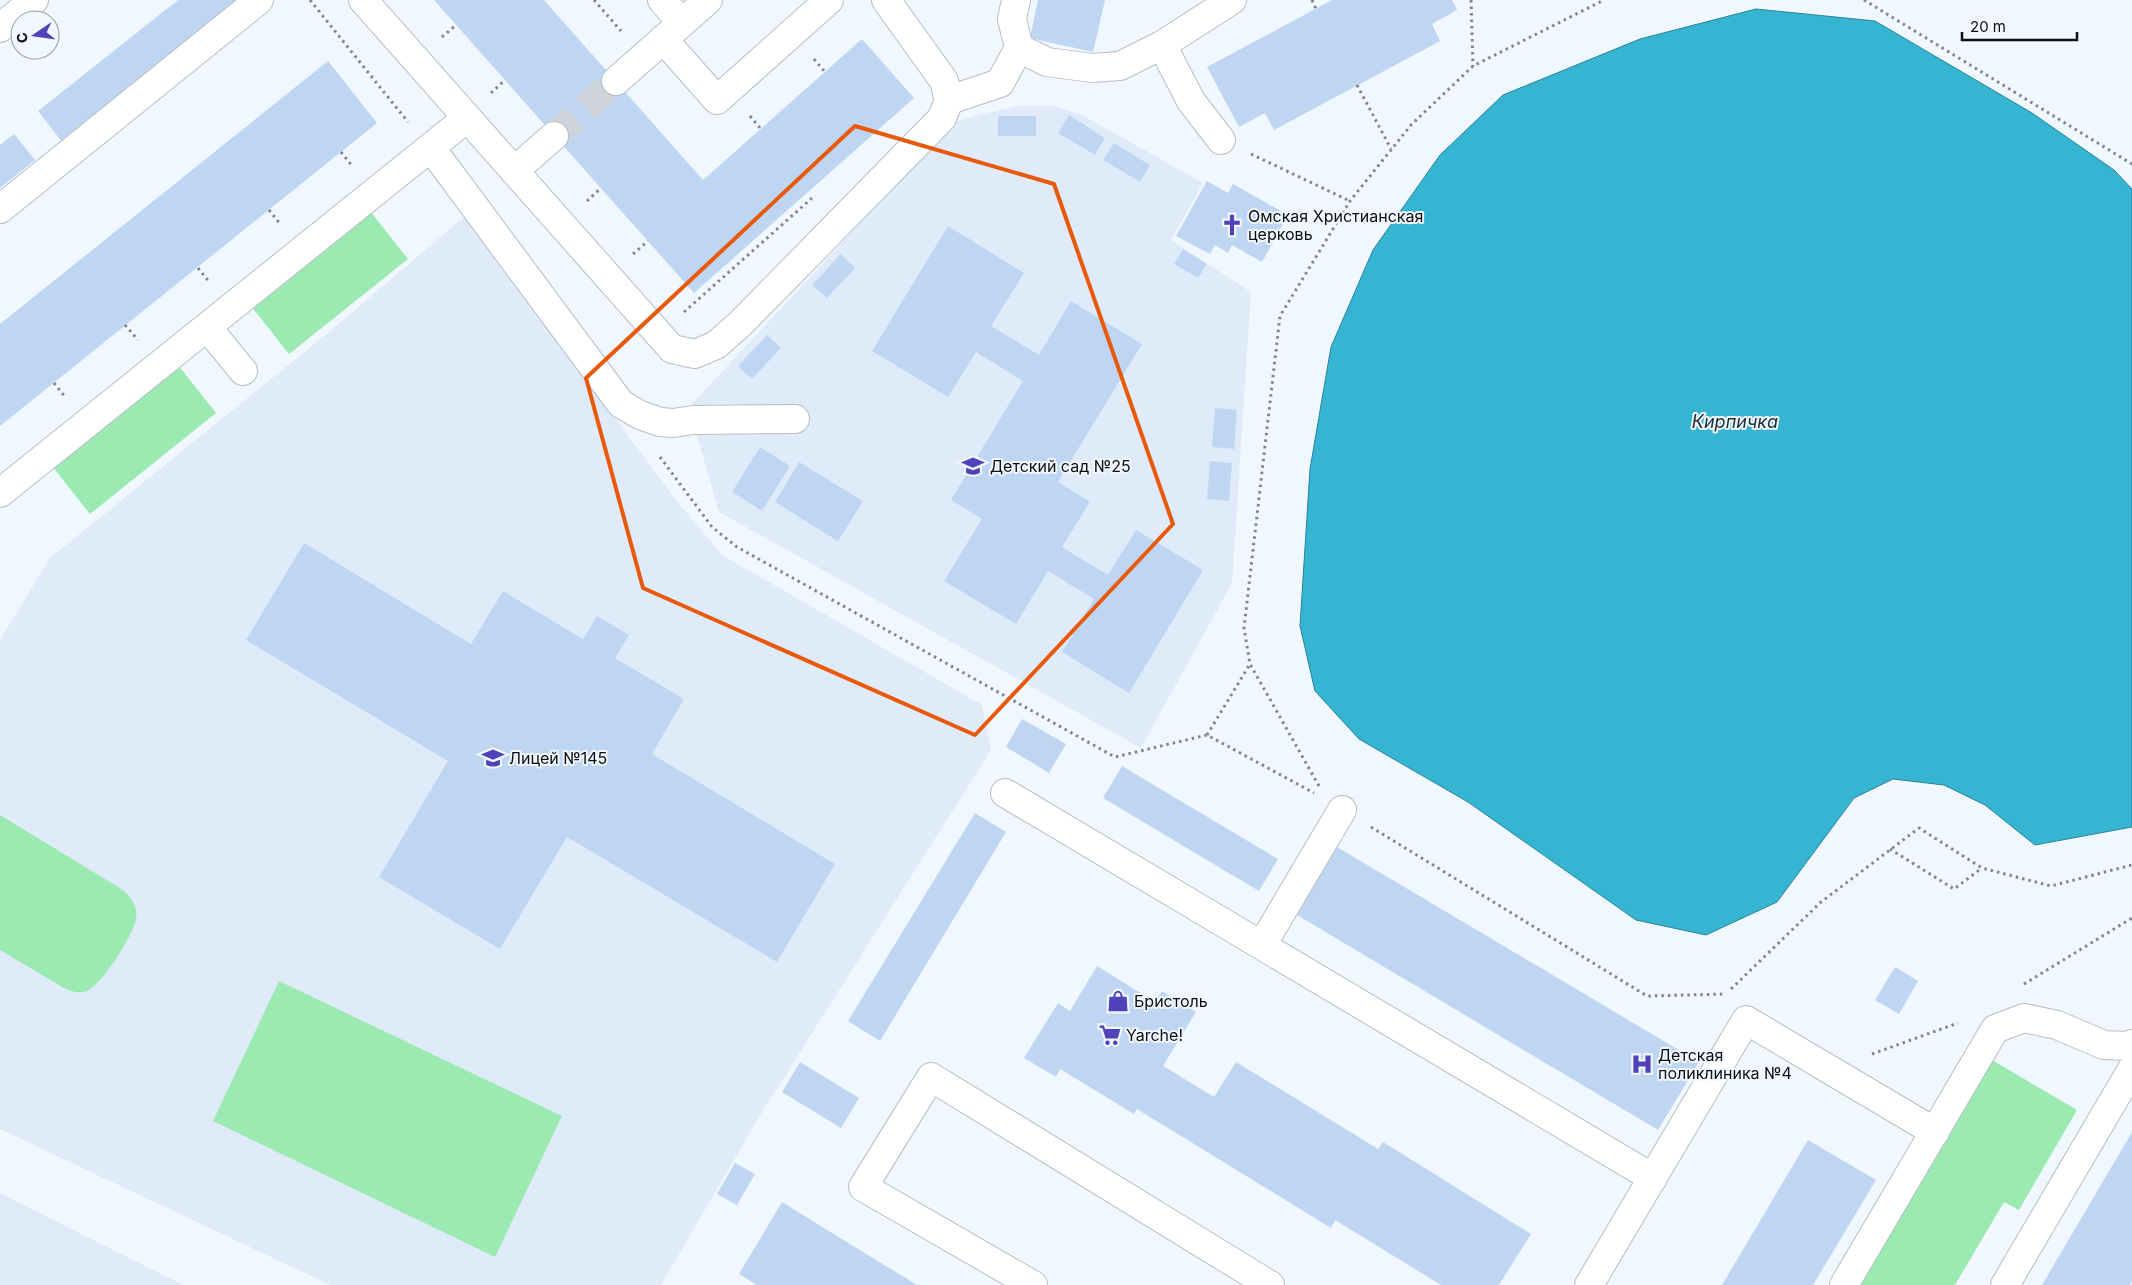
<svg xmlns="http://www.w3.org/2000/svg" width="2132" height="1285" font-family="Inter,sans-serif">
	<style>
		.built { fill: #e0ebf9 }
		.green { fill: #9beab1 }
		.water { fill: #36b5d3; stroke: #298398 }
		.building { fill: #bfd6f2 }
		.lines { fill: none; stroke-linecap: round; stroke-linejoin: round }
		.minor-tunnel { stroke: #ced4da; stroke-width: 28; stroke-dasharray: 28 14; stroke-linecap: butt }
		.minor-casing { stroke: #b8bec5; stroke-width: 30 }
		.major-casing { stroke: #b8bec5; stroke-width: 30 }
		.path { stroke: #81868b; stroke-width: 3; stroke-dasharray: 2.5 4; stroke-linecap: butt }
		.minor { stroke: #fff; stroke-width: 28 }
		.major { stroke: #fff; stroke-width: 28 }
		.marked { fill: none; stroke: #e8590c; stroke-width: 4; stroke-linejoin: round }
		.labels { text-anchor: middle; stroke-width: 4; stroke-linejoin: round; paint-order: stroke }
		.poi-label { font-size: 16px; fill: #0c0e10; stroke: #f0f7fe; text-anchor: start }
		.water-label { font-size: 18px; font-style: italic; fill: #192e34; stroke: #f0f7fe }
	</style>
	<rect width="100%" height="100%" fill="#f0f7fe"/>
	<path class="built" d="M1018,106H1053L1082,115L1203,183L1171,240L1251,292L1232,583L1141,748L719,512L689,407L955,122L981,114Z
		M465,216L676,500L722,555L982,705L991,750L759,1117L661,1285H330L0,1129V640L50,558L329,332Z
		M0,1193L183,1285H0Z"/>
	<path class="green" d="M370,211L408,259L289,354L251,306Z
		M178,365L216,413L90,514L52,466Z
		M0,815L123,890C132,898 138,907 136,920C133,935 101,987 86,991C78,994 71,991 64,988L0,950Z
		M279,981L562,1116L495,1257L213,1121Z
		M1992,1060L2077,1110L2019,1210L2004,1202L1955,1285H1859Z"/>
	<path class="water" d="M1756,9L1875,21L2032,113L2114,170L2132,189V827L2035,845L1985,805L1944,785L1893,779L1854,798L1777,902L1706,935L1636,920L1468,802L1359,739L1315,691L1300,626L1310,469L1331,347L1373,250L1440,155L1503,95L1640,39Z"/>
	<path class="building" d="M178,0H243L63,143L38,111Z
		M434,0H544L703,180L862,39L914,98L694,293Z
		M1038,0H1105L1093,52L1030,38Z
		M1332,0H1452L1457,10L1432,24L1440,41L1274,130L1265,113L1239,127L1207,67Z
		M328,61L377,123L0,426V324Z
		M1069,115L1105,138L1095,155L1058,133Z
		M998,116H1036V136H998Z
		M14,134L35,160L0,188V145Z
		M1114,143L1150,165L1140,182L1103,160Z
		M1207,181L1228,193L1233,184L1288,215L1262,262L1232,245L1228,253L1215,245L1210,254L1176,236Z
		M948,226L1024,273L991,326L1039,355L1071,301L1142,344L1058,482L1090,502L1062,547L1108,575L1136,530L1203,570L1129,693L1062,652L1094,599L1048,571L1016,624L944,581L982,519L951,500L1023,381L976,352L948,397L872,351Z
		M1183,249L1207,264L1198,278L1174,264Z
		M841,254L855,268L827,298L812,285Z
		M767,335L781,348L752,379L738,366Z
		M1215,408L1237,410L1234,449L1212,447Z
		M760,447L790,466L762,511L732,492Z
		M1210,461L1232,463L1229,501L1207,499Z
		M799,462L863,501L838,541L775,502Z
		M304,543L471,644L503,591L583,639L597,616L629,635L615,658L684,699L652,754L835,864L777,962L567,837L500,949L379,877L448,761L246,640Z
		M1022,719L1066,744L1049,773L1006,747Z
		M1122,766L1278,859L1259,891L1103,798Z
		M975,813L1006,832L880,1041L848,1021Z
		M1337,847L1699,1062L1658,1130L1297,915Z
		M1097,966L1155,1002L1162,991L1196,1012L1163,1066L1214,1097L1236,1062L1378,1149L1383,1142L1531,1234L1499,1285H1441L1335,1220L1331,1228L1137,1109L1134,1114L1060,1069L1056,1077L1024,1058L1058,1003L1070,1011Z
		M1895,967L1918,981L1899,1014L1875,1000Z
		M800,1062L859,1098L841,1128L782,1092Z
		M2132,1132V1281L2130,1285H2042Z
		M1808,1140L1876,1180L1813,1285H1722Z
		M735,1163L755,1174L737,1205L717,1194Z
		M782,1202L832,1233L917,1285H757L739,1274Z"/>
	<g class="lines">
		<path class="minor-tunnel" d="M554,136L616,81"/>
		<g class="minor-casing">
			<path id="minor" d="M363,0L672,349L695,354L716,345L741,323L942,118L949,100L944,81L886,0
				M662,0L682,23
				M1016,0L1012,19L1019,48L1047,62L1092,68L1120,66L1162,45L1232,0
				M663,39L717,100L829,0
				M1162,45L1191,101L1221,140
				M616,81L708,0
				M949,100L1000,83L1019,48
				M431,148L621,404L640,415L660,422L673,423L693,420L795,419
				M514,171L554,136
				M0,209L259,0
				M207,327L243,371
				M0,493L467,118
				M1005,793L1653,1178
				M1262,945L1342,810
				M1033,1285L863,1187L931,1077L1270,1285
				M1589,1285L1746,1020L1935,1132
				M1844,1285L1995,1029L2024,1018L2057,1025L2104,1045L2127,1046L2132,1044
				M2005,1285L2132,1069"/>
		</g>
		<g class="major-casing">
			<path id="major" d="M0,28L34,0"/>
		</g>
		<path class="path" d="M310,0L408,122
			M594,0L621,31
			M1312,0L1316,9
			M1471,0L1473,66
			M1864,0L2132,164
			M442,37L456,25
			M814,59L825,72
			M1357,85L1391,149
			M491,93L505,80
			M750,116L761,129
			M341,152L353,167
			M1251,154L1350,201
			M587,201L601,188
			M269,210L281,225
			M633,254L648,241
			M198,268L210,283
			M684,312L812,198
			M125,325L138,340
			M54,383L66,398
			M660,457L712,527L737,547L1115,757L1207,735L1314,793
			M1207,735L1250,664
			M1319,786L1250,664L1244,628L1280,316L1350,201L1411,125L1473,66L1604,0
			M1371,827L1647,996L1725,994
			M1890,849L1954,889L1982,868
			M2024,984L2132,918
			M1731,989L1821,902L1919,828L1982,868L2051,886L2132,865
			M1872,1054L1958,1023"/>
		<use href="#minor" class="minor"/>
		<use href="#major" class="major"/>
	</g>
	<path class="marked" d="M855,126L1054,184L1173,524L975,735L643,588L586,378Z"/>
	<defs>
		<g id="church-bare" transform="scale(1.725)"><path d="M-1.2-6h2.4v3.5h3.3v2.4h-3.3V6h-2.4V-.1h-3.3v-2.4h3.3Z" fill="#5042b9" stroke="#f0f7fe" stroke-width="2.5" paint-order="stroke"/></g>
		<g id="school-bare" transform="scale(1.725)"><path d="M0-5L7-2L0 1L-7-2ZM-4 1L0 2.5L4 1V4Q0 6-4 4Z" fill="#5042b9" stroke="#f0f7fe" stroke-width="2.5" paint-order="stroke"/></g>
		<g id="shop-bare" transform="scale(1.725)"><path d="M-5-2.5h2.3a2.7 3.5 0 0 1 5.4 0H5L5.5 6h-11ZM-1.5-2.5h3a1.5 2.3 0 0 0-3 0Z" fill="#5042b9" stroke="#f0f7fe" stroke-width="2.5" paint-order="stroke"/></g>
		<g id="supermarket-bare" transform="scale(1.725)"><path d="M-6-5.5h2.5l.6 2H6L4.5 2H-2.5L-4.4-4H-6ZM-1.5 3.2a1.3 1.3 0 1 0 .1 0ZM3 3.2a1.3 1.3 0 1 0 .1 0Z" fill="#5042b9" stroke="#f0f7fe" stroke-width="2.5" paint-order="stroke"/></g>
		<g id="hospital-bare" transform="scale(1.725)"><path d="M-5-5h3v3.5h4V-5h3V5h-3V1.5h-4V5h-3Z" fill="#5042b9" stroke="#f0f7fe" stroke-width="2.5" paint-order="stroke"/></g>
	</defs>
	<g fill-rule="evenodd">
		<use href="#church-bare" x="1232" y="225"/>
		<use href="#school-bare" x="973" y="466"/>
		<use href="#school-bare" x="493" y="758"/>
		<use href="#shop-bare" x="1118" y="1001"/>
		<use href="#supermarket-bare" x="1110" y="1035"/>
		<use href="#hospital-bare" x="1642" y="1064"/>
	</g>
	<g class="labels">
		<g class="poi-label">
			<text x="1248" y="222">Омская Христианская<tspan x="1248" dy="18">церковь</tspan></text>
			<text x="990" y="472">Детский сад №25</text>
			<text x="509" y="764">Лицей №145</text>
			<text x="1134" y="1007">Бристоль</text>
			<text x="1126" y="1041">Yarche!</text>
			<text x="1658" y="1061">Детская<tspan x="1658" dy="18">поликлиника №4</tspan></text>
		</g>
		<g class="water-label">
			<text x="1735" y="428">Кирпичка</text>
		</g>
	</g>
	<g transform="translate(35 35) rotate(257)"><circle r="24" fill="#f0f7fe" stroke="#959a9f"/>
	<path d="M0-4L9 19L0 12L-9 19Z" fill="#5042b9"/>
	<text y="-8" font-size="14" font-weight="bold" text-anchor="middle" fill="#0c0e10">С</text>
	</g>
	<path d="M1962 32v8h115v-8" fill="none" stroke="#0c0e10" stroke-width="2.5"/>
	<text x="1970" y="32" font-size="15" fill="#0c0e10" stroke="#f0f7fe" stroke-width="4" paint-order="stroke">20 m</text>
</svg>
